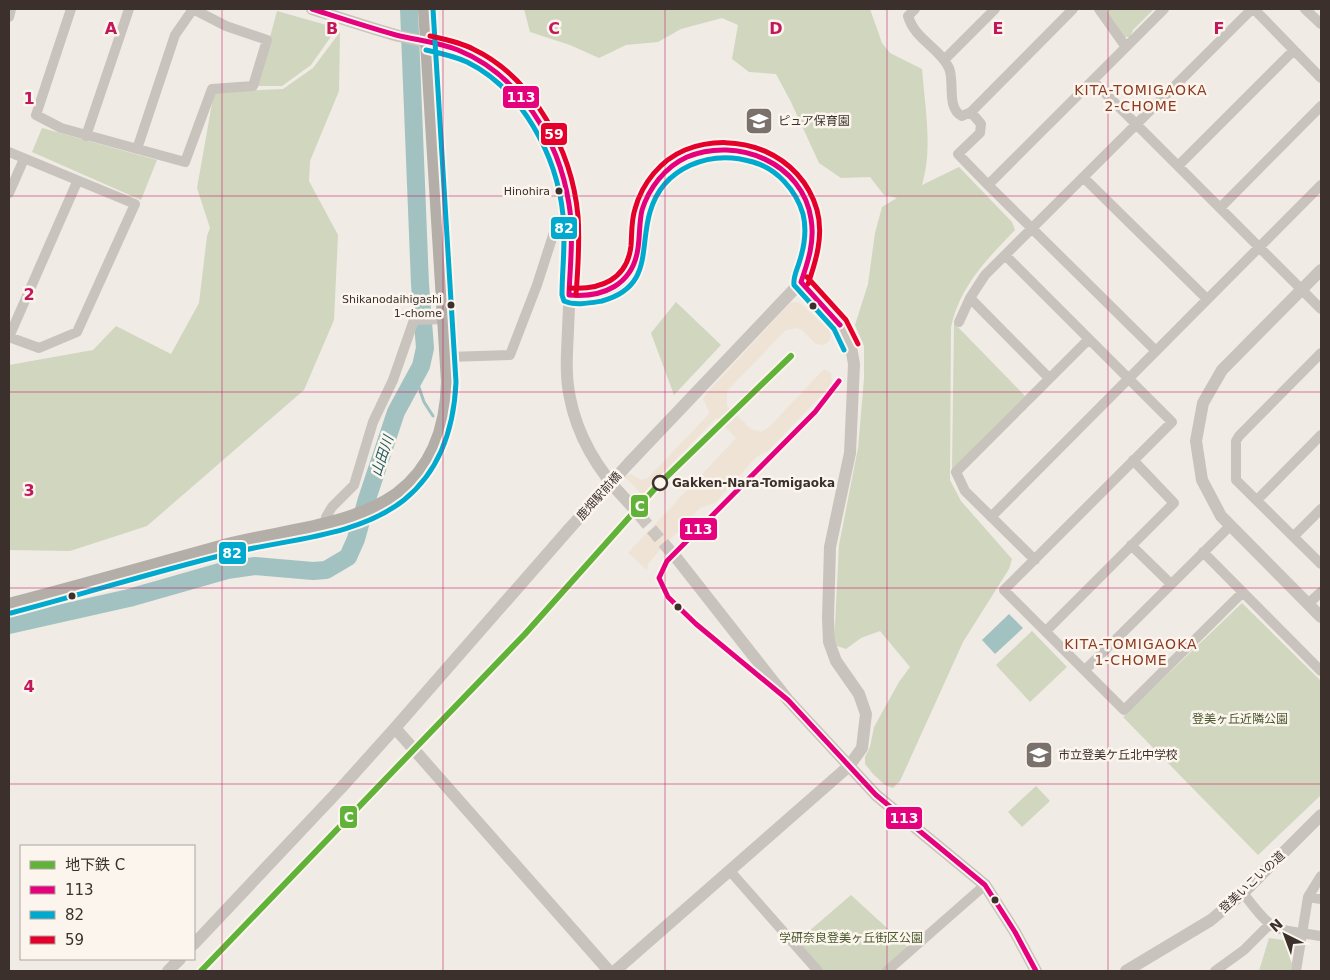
<svg xmlns="http://www.w3.org/2000/svg" width="1330" height="980" font-family="'DejaVu Sans','Noto Sans JP',sans-serif">
	<style>
		.green { fill: #d1d6bf }
		.plaza { fill: #eee3d5 }
		.water { fill: #a1c2c1 }
		.lines { fill: none; stroke-linecap: round; stroke-linejoin: round }
		.stream { stroke: #a1c2c1; stroke-width: 3 }
		.river { stroke: #a1c2c1; stroke-width: 18 }
		.tertiary-tunnel { stroke: #ccc6c0; stroke-width: 12; stroke-dasharray: 12 6; stroke-linecap: butt }
		.minor { stroke: #c9c3be; stroke-width: 10 }
		.tertiary { stroke: #c9c3be; stroke-width: 12 }
		.trunk { stroke: #b4aea8; stroke-width: 16 }
		.tertiary-bridge { stroke: #c9c3be; stroke-width: 12 }
		.bus-1-casing { stroke: #fbf5ee; stroke-width: 9 }
		.bus-2-casing { stroke: #fbf5ee; stroke-width: 9 }
		.bus-3-casing { stroke: #fbf5ee; stroke-width: 9 }
		.bus-1 { stroke: #e5007d; stroke-width: 5 }
		.bus-2 { stroke: #00a9ce; stroke-width: 5 }
		.bus-3 { stroke: #e4002b; stroke-width: 5 }
		.metro-1-casing { stroke: #fbf5ee; stroke-width: 10 }
		.metro-1 { stroke: #61b238; stroke-width: 6 }
		.grid { fill: none; stroke: #c2185b; stroke-width: 1; stroke-opacity: 0.55 }
		.bus-dot { fill: #3b302b; stroke: #fbf5ee; stroke-width: 2 }
		.stop-dot { fill: #fbf5ee; stroke: #3b302b; stroke-width: 2.5 }
		.labels { text-anchor: middle; stroke-width: 5; stroke-linejoin: round; paint-order: stroke }
		.bus-label { font-size: 11px; fill: #3b302b; stroke: #fbf5ee; text-anchor: end }
		.poi-label { font-size: 12px; fill: #3b302b; stroke: #fbf5ee; text-anchor: start }
		.stop-label { font-size: 12px; font-weight: bold; fill: #3b302b; stroke: #fbf5ee; text-anchor: start }
		.street-label { font-size: 12px; fill: #3b302b; stroke: #fbf5ee }
		.park-label { font-size: 12px; fill: #4a5a2e; stroke: #fbf5ee }
		.neighbourhood-label { font-size: 14px; letter-spacing: 1px; fill: #8c3b22; stroke: #fbf5ee }
		.water-label { font-size: 14px; font-style: italic; fill: #1f5a5e; stroke: #fbf5ee }
		.grid-label { font-size: 16px; text-anchor: middle; font-weight: bold; fill: #c2185b; stroke: #fbf5ee; stroke-width: 5; stroke-linejoin: round; paint-order: stroke }
		.line-badge { stroke: #fbf5ee; stroke-width: 2 }
		.badge-label { font-size: 14px; text-anchor: middle; font-weight: bold; fill: #fff }
	</style>
	<rect width="100%" height="100%" fill="#f0ebe5"/>
	<path class="green" d="M524,9H870L882,43L890,53L922,69C925,108 933,148 922,185L959,167L1012,222L1015,230C987,259 959,287 951,328L950,480L961,501L1012,559L1009,569L963,642L900,781L893,788L885,785L873,774L865,764V757L870,747L874,727L899,682L910,667L880,631L861,638L846,649L834,645L839,545L858,448L864,379V346L855,325L868,284L875,233L882,207L897,198L884,195L870,177L841,178L819,163L791,102L776,74L749,72L732,59L738,25L722,18L681,29L658,42L626,45L599,58L570,45L530,32Z
		M1103,9H1154L1133,30L1130,37H1123Z
		M277,11L337,28L311,65L282,86H257Z
		M340,32L339,91L310,161L309,181L338,235L334,320L304,390L147,526L70,551L9,550V365L93,350L116,326L171,354L199,303L207,236L210,228L197,188L214,92L283,89L313,68Z
		M42,128L157,160L141,200L32,152Z
		M676,302L721,345L674,395L651,333Z
		M954,323L1025,396L952,470Z
		M1242,603L1321,681V795L1258,855L1123,717Z
		M1032,631L1067,667L1030,702L996,665Z
		M1036,786L1050,801L1022,827L1008,812Z
		M851,895L911,950L887,971H818L794,944Z
		M1269,938L1291,941L1296,946L1291,971H1259Z"/>
	<path class="plaza" d="M796,302L800,303L829,330L831,335L829,341L824,345L816,344L802,330L797,328L786,330L727,391V406L751,429L761,432L769,427L824,369L831,373L832,384L768,451L756,457L715,503L700,508L659,551L648,564L647,570L628,553L736,438L716,418L642,495L624,476L631,474L641,480L648,478L708,415L709,411L703,399L706,394L790,303Z"/>
	<path class="water" d="M1009,614L1023,628L995,654L982,640Z"/>
	<g class="lines">
		<path class="stream" d="M415,376L424,402L433,416"/>
		<path class="river" d="M9,625L129,598L227,570L255,566L313,571L326,570L348,557L356,539L367,499L396,412L421,366L425,348L420,284L409,9"/>
		<path class="tertiary-tunnel" d="M628,502L678,560"/>
		<path class="minor" d="M71,9L36,115L61,128L185,162L212,89L253,86L267,40L226,26L193,9
			M915,9L908,16C915,40 939,47 949,68C955,82 946,108 962,116L971,112L1073,9
			M1099,9L1126,47
			M1254,9L1321,78
			M1305,9L1321,24
			M9,17L11,9
			M944,60L995,9
			M1093,81L1321,309
			M971,112L981,124L980,133L958,154L988,185
			M86,136L129,9
			M137,149L175,35L193,9
			M9,152L135,204L77,332L39,348L9,337
			M1178,166L1294,50
			M1084,178L1207,299
			M9,193L24,159
			M1220,208L1321,106
			M1005,255L1172,422L1004,590L1124,710L1242,593
			M959,322L970,298
			M9,337L77,182
			M1156,351L988,185L1164,9
			M1321,353L1239,436L1236,441V480L1321,564
			M448,357L510,355L537,285L555,229H571
			M1049,378L970,298L985,275L1252,9
			M1257,500L1321,435
			M991,517L1321,185
			M325,525L326,517L332,507L354,485L373,422L393,380L414,320L445,319
			M1294,536L1321,509
			M1131,545L1171,584
			M1203,552L1321,671
			M1035,560L965,491L956,472L1089,339
			M1309,603L1321,592
			M1046,631L1174,503L1133,460
			M1085,670L1230,526
			M730,871L818,971
			M1243,893C1275,935 1272,928 1321,936
			M1308,897L1321,899
			M887,971L985,885
			M1215,971L1244,950L1269,925
			M1296,971L1308,897L1321,876"/>
		<path class="tertiary" d="M312,9C341,18 370,28 399,36C424,42 452,45 475,58C503,73 526,99 541,128C579,200 571,253 568,330C567,353 565,376 570,398C578,439 599,472 628,502
			M1321,270L1222,370L1203,403L1196,441L1202,480L1221,516L1321,617
			M569,295C602,300 635,285 638,248C639,235 639,223 642,211C649,187 665,167 688,157C734,136 796,159 810,212C816,236 809,260 801,282L630,462
			M569,529L395,728L609,971
			M678,560L788,700L876,795L985,885L1015,932L1036,971
			M194,944L342,787L395,728
			M168,971L180,959
			M615,971L849,766L862,748L866,714L859,694L836,661L829,642L828,618L830,547L850,453L854,364L851,347L840,325L801,282
			M1126,971L1211,920L1243,893L1321,815"/>
		<path class="trunk" d="M9,606C82,587 155,566 228,546C282,532 352,528 398,495C434,468 448,426 449,382L426,9"/>
		<path class="tertiary-bridge" d="M569,529L630,462"/>
		<g class="bus-1-casing">
			<path id="bus-1" d="M312,9C340,18 367,27 396,35C416,40 438,42 458,50C520,75 559,140 569,204C574,234 570,265 569,295C603,298 633,285 638,248C640,235 639,223 642,210C649,188 665,167 687,157C737,136 803,163 811,219C815,241 808,262 801,282L840,325
				M839,381L815,412L667,561L659,578L668,597L696,624L788,700L876,795L985,885L1015,932L1036,971"/>
		</g>
		<g class="bus-2-casing">
			<path id="bus-2" d="M426,50C440,53 454,56 467,62C522,89 557,156 563,215C566,242 562,269 562,295L564,301C575,306 590,303 602,301C653,287 639,249 650,212C663,167 710,149 753,162C777,169 796,190 803,214C807,230 804,248 799,263C797,270 793,277 794,285L834,329L844,350
				M11,613C84,594 157,571 231,553C287,539 357,537 404,500C441,470 454,428 456,382L433,9"/>
		</g>
		<g class="bus-3-casing">
			<path id="bus-3" d="M430,36C444,39 460,42 473,49C534,78 572,151 578,216C580,242 578,269 576,295
				M807,277L846,320L858,344
				M570,288C600,290 627,280 631,246C632,234 631,221 635,209C642,183 661,160 685,150C738,129 801,154 817,210C824,235 816,261 808,284"/>
		</g>
		<use href="#bus-1" class="bus-1"/>
		<use href="#bus-2" class="bus-2"/>
		<use href="#bus-3" class="bus-3"/>
		<g class="metro-1-casing">
			<path id="metro-1" d="M201,971L525,634L659,484L791,356"/>
		</g>
		<use href="#metro-1" class="metro-1"/>
	</g>
	<path class="grid" d="M222,9V971M443,9V971M665,9V971M887,9V971M1108,9V971M9,196H1321M9,392H1321M9,588H1321M9,784H1321"/>
	<defs>
		<g id="school-square" transform="scale(1.4375)"><rect x="-9" y="-9" width="18" height="18" rx="4" fill="#7a716c" stroke="#fbf5ee"/><path d="M0-5L7-2L0 1L-7-2ZM-4 1L0 2.5L4 1V4Q0 6-4 4Z" fill="#fff"/></g>
	</defs>
	<g fill-rule="evenodd">
		<use href="#school-square" x="759" y="121"/>
		<use href="#school-square" x="1039" y="755"/>
	</g>
	<g class="bus-dot">
		<circle cx="559" cy="191" r="4.5"/>
		<circle cx="451" cy="305" r="4.5"/>
		<circle cx="813" cy="306" r="4.5"/>
		<circle cx="72" cy="596" r="4.5"/>
		<circle cx="678" cy="607" r="4.5"/>
		<circle cx="995" cy="900" r="4.5"/>
	</g>
	<circle class="stop-dot" cx="660" cy="483" r="7"/>
	<g class="labels">
		<g class="bus-label">
			<text x="550" y="195">Hinohira</text>
			<text x="442" y="303">Shikanodaihigashi<tspan x="442" dy="14">1-chome</tspan></text>
		</g>
		<g class="poi-label">
			<text x="778" y="125">ピュア保育園</text>
			<text x="1058" y="759">市立登美ケ丘北中学校</text>
		</g>
		<g class="stop-label">
			<text x="672" y="487">Gakken-Nara-Tomigaoka</text>
		</g>
		<g class="street-label">
			<text transform="translate(599 496) rotate(-48)" y="4">鹿畑駅前橋</text>
			<text transform="translate(1252 882) rotate(-43)" y="4">登美いこいの道</text>
		</g>
		<g class="park-label">
			<text x="1240" y="723">登美ヶ丘近隣公園</text>
			<text x="851" y="942">学研奈良登美ヶ丘街区公園</text>
		</g>
		<g class="neighbourhood-label">
			<text x="1141" y="95">KITA-TOMIGAOKA<tspan x="1141" dy="16">2-CHOME</tspan></text>
			<text x="1131" y="649">KITA-TOMIGAOKA<tspan x="1131" dy="16">1-CHOME</tspan></text>
		</g>
		<g class="water-label">
			<text transform="translate(382 456) rotate(-72)" y="5">山田川</text>
		</g>
	</g>
	<g class="grid-label">
		<text x="111" y="34">A</text>
		<text x="332" y="34">B</text>
		<text x="554" y="34">C</text>
		<text x="776" y="34">D</text>
		<text x="998" y="34">E</text>
		<text x="1219" y="34">F</text>
		<text x="29" y="104">1</text>
		<text x="29" y="300">2</text>
		<text x="29" y="496">3</text>
		<text x="29" y="692">4</text>
	</g>
	<g class="line-badge">
		<rect x="502" y="85" width="38" height="24" rx="5" fill="#e5007d"/>
		<rect x="540" y="122" width="28" height="24" rx="5" fill="#e4002b"/>
		<rect x="550" y="216" width="28" height="24" rx="5" fill="#00a9ce"/>
		<rect x="630" y="494" width="19" height="24" rx="5" fill="#61b238"/>
		<rect x="679" y="517" width="39" height="24" rx="5" fill="#e5007d"/>
		<rect x="218" y="541" width="29" height="24" rx="5" fill="#00a9ce"/>
		<rect x="339" y="805" width="19" height="24" rx="5" fill="#61b238"/>
		<rect x="885" y="806" width="38" height="24" rx="5" fill="#e5007d"/>
	</g>
	<g class="badge-label">
		<text x="521" y="102">113</text>
		<text x="554" y="139">59</text>
		<text x="564" y="233">82</text>
		<text x="640" y="511">C</text>
		<text x="698" y="534">113</text>
		<text x="232" y="558">82</text>
		<text x="349" y="822">C</text>
		<text x="904" y="823">113</text>
	</g>
	<rect width="1330" height="980" fill="none" stroke="#3b302b" stroke-width="20"/>
	<rect x="20" y="845" width="175" height="115" fill="#fbf5ee" stroke="#aea6a0"/>
	<rect x="30" y="861" width="25" height="8" fill="#61b238" stroke="#aea6a0"/>
	<text x="65" y="870" font-size="15" fill="#3b302b">地下鉄 C</text>
	<rect x="30" y="886" width="25" height="8" fill="#e5007d" stroke="#aea6a0"/>
	<text x="65" y="895" font-size="15" fill="#3b302b">113</text>
	<rect x="30" y="911" width="25" height="8" fill="#00a9ce" stroke="#aea6a0"/>
	<text x="65" y="920" font-size="15" fill="#3b302b">82</text>
	<rect x="30" y="936" width="25" height="8" fill="#e4002b" stroke="#aea6a0"/>
	<text x="65" y="945" font-size="15" fill="#3b302b">59</text>
	<g transform="translate(1285 935) rotate(318)" stroke="#fbf5ee" stroke-width="4" paint-order="stroke">
	<path d="M0-4L9 19L0 12L-9 19Z" fill="#3b302b"/>
	<text y="-8" font-size="14" font-weight="bold" text-anchor="middle" fill="#3b302b">N</text>
	</g>
</svg>
